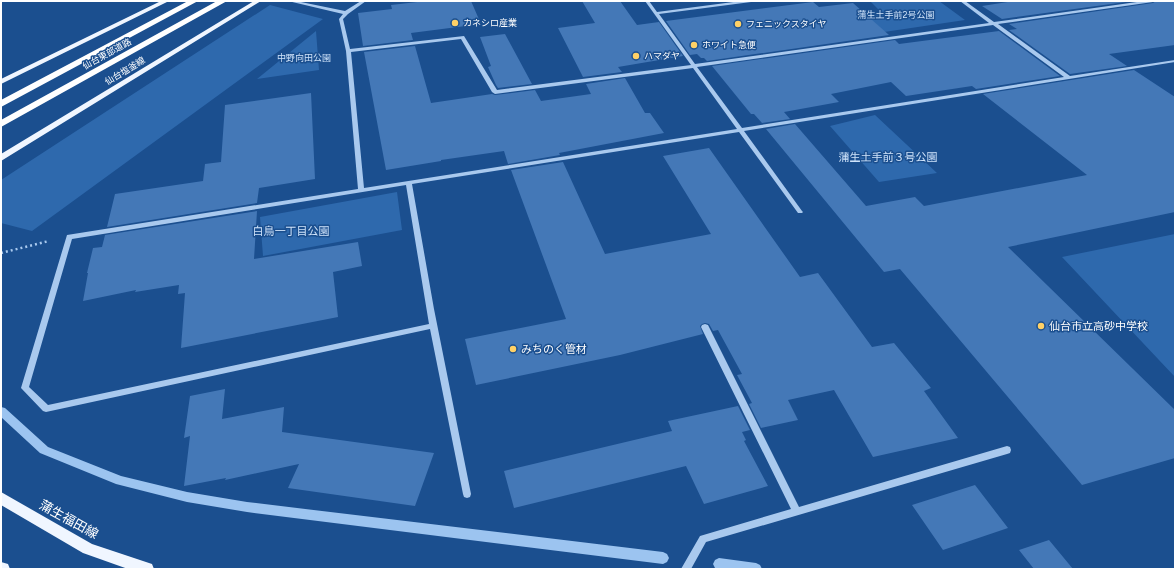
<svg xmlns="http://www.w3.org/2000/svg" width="1176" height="570" font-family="Figtree,'Noto Sans JP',sans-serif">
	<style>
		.green { fill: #2e69ad }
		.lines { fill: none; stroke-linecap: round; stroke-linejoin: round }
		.stream { fill: #9cc4f0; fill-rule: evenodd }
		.building { fill: #4478b7 }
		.path { stroke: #a9c9ee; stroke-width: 2.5; stroke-dasharray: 2 3; stroke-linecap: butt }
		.minor { fill: #a9c9ee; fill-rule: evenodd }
		.major { fill: #f0f6ff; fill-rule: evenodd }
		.highway { fill: #fff; fill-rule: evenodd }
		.poi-dot { fill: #ffd166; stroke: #1b4f8f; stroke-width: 1.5 }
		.labels { text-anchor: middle; stroke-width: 3; stroke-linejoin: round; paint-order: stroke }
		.far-park-label { font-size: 9px; fill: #cfe3fa; stroke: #1b4f8f }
		.far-poi-label { font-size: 9px; fill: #fff; stroke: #1b4f8f; text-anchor: start }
		.far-street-label { font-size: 9px; fill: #fff; stroke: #1b4f8f }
		.park-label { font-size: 11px; fill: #cfe3fa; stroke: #1b4f8f }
		.poi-label { font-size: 11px; fill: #fff; stroke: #1b4f8f; text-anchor: start }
		.near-street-label { font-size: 13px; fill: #fff; stroke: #1b4f8f }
	</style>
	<rect width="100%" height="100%" fill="#1b4f8f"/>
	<path class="green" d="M870,1H939L965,20L857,36L838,19L881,12Z
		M270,5L323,19L32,231L1,223V180Z
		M316,31L319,70L257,79Z
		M875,115L937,173L879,182L830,126Z
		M397,192L402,230L263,256L260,217Z
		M1175,234V377L1062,257Z"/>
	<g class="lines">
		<path class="stream" d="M1,407L5,408L48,447L121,476L187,492L247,502L663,552L667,554L669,558L667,562L663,564L247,512L187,502L116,484L40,453L1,417Z
			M719,558L756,563L760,565L762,569H717L715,568L713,564L715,560Z"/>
	</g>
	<path class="building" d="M426,1H471L481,24L411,33L413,40L363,46L358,13L392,9L391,5Z
		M582,1H620L637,25L659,22L683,56L618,67L622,72L583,77L558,28L595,23Z
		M1014,1H1133L1002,19L982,6Z
		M1156,1H1175V45L1109,54L1127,66L1070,74L1009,30L1017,29L1009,24L1153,3Z
		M813,2L819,7L853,3L889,35L707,61L704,58H701L697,54L690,55L666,21Z
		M999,31L1060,76L976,89L972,86L906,96L891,82L831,94L839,102L784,112L790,119L762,123L754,114H751L712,66L895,40L899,44Z
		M505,34L532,84L498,88L496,85L488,67L491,66L480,37Z
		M415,46L431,103L492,94L495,95L535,90L541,101L591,94L586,84L625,78L645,113H650L664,133L559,153L560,155L508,164L504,151L441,160V161L386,170L364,52Z
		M1134,70L1175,97V212L1008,247L1175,410V458L1082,485L900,269L884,272L766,129L795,124L866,206L915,197L924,206L1087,175L983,94Z
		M311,93L315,179L259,188L257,203L107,227L115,194L203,181L205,164L221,162L225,105Z
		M709,148L800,277L818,273L872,347L894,343L931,388L924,391L958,438L873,457L834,390L788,400L798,420L761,428L749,404L752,403L737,375L742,374L718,330L713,331L709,324L705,323L702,324L700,326L703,334L620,355L476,385L465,339L566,319L511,170L563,162L605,254L711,234L663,156Z
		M257,211L254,259L358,242L362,266L333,272L338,317L181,348L185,293L178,294L179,285L135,292L136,290L83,301L88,273H87L93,248L102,247L105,235Z
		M225,389L222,419L284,407L282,432L434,453L415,506L288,488L299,464L225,480L226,478L184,486L190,436L184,438L190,396Z
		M738,406L750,430L742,432L746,440L744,441L768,486L704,504L686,466L514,508L504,471L672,431L668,421Z
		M975,485L1008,528L943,550L912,505Z
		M1049,540L1073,569H1034L1019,550Z"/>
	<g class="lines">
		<path class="path" d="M1,253L49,241"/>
		<path class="minor" d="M288,1H296L345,11L361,1H366L348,14L343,19L350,49L464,36L497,90L691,65L645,1H649L657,12L741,1H753L751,2L659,14L695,64L989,23L960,1H965L994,22L1144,1H1155L1153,2L998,24L1070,76L1175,60V62L744,131L802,211L803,212L802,213H798L739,132L412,184L434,309L471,494L470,497L467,498L464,497L463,494L430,329L46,412L43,411L21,388L67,235L358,189L346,51L339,19L343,14ZM993,25L1064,77L742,128L697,67ZM461,39L492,92L495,94L693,68L737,129L364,188L351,52ZM406,185L429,324L48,405L29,387L72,239Z
			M705,324L708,325L799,507L1007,446L1010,447L1011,450L1010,453L1007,454L706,542L691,569H681L700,536L791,509L701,327L702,325Z"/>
		<path class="major" d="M161,1H169L1,84V79Z
			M254,1H261L1,161V154Z
			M1,492L92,544L152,564L154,569H128L83,553L1,505Z
			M1,562L8,564L10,569H1Z"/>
		<path class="highway" d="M188,1H198L1,107V100Z
			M217,1H227L1,127V120Z"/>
	</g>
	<g class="poi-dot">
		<circle cx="455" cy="23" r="4"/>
		<circle cx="738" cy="24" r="4"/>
		<circle cx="694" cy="45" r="4"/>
		<circle cx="636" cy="56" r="4"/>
		<circle cx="1041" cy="326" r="4"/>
		<circle cx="513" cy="349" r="4"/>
	</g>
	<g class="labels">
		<g class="far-park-label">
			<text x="896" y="18">蒲生土手前2号公園</text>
			<text x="304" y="61">中野向田公園</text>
		</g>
		<g class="far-poi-label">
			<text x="463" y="26">カネシロ産業</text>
			<text x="746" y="27">フェニックスタイヤ</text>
			<text x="702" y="48">ホワイト急便</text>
			<text x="644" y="59">ハマダヤ</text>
		</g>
		<g class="far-street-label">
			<text transform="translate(107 54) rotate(-29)" y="3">仙台東部道路</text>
			<text transform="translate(125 71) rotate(-31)" y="3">仙台塩釜線</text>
		</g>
		<g class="park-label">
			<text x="888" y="161">蒲生土手前３号公園</text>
			<text x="291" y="235">白鳥一丁目公園</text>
		</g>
		<g class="poi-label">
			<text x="1049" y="330">仙台市立高砂中学校</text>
			<text x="521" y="353">みちのく管材</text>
		</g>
		<g class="near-street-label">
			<text transform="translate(69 519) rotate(29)" y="5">蒲生福田線</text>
		</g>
	</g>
	<rect width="1176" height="570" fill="none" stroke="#ffffff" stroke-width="4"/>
</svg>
